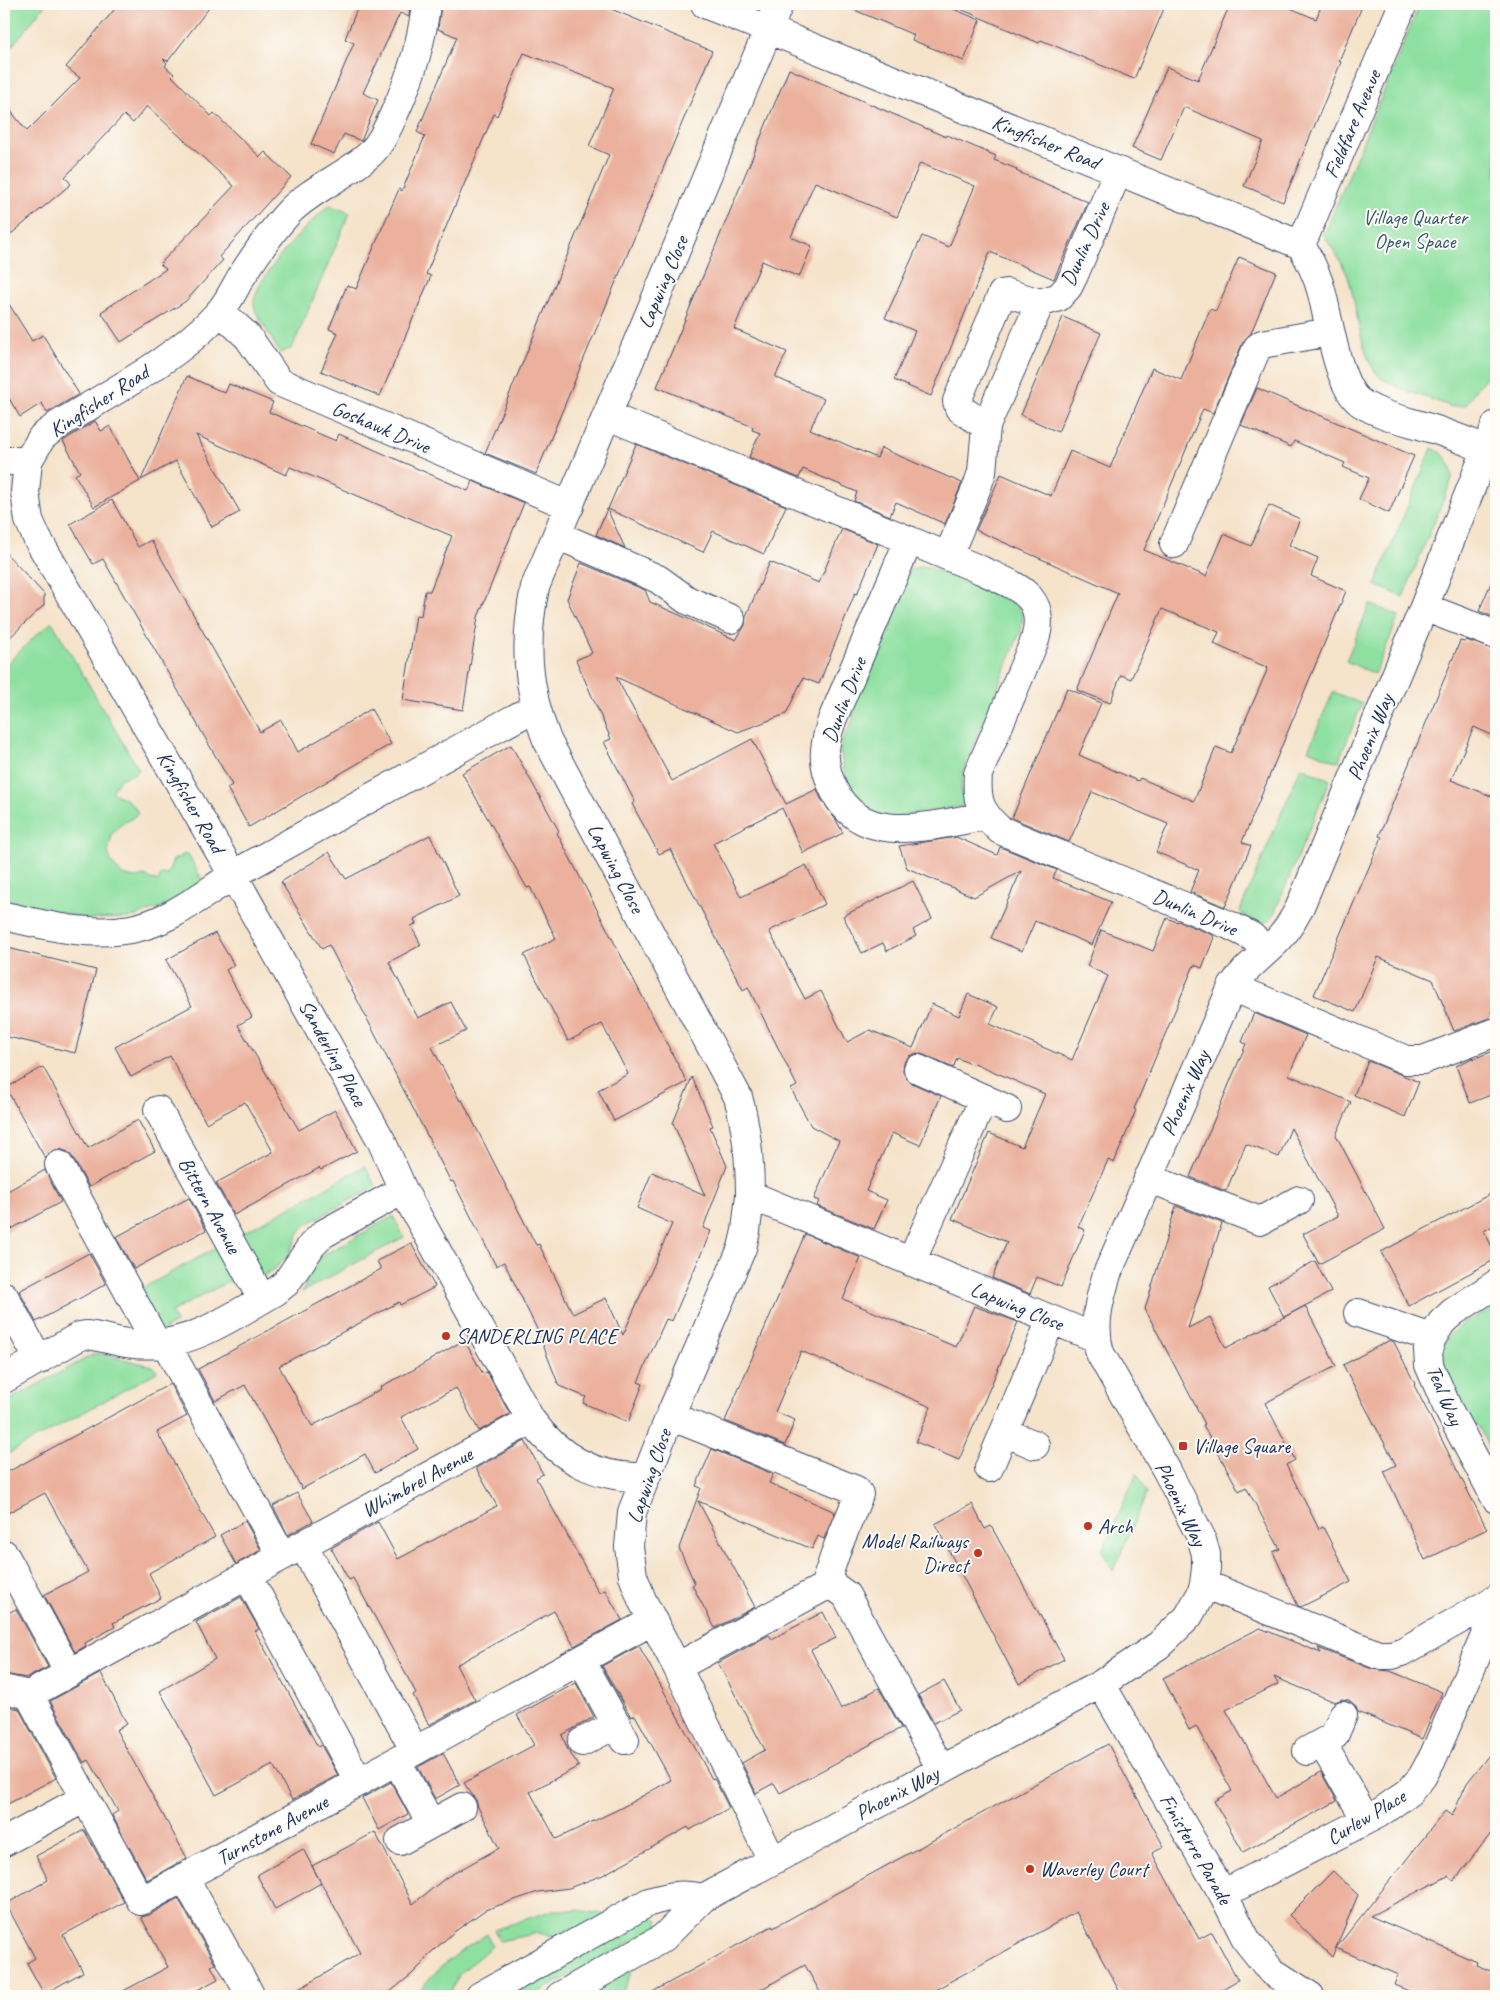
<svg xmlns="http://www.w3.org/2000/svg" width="1500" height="2000" font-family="Caveat,sans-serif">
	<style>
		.green { fill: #8ee0a0; stroke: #54887f }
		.building { fill: #ebb19d }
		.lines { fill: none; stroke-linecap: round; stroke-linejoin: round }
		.minor-casing { stroke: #3c4a6e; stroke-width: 30 }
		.minor { stroke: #fff; stroke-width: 28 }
		.poi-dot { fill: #c8321e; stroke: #fdfcf7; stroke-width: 2 }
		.labels { text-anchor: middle; stroke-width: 4; stroke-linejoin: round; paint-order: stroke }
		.street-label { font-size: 21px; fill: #1b2f5e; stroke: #fdfcf7 }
		.park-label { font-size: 21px; fill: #385b6e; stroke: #fdfcf7 }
		.poi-label { font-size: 21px; fill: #1b2f5e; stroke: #fdfcf7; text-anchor: start }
	</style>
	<rect width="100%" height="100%" fill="#fdfcf7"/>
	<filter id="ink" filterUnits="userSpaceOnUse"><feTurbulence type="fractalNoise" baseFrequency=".02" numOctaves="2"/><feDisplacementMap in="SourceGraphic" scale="10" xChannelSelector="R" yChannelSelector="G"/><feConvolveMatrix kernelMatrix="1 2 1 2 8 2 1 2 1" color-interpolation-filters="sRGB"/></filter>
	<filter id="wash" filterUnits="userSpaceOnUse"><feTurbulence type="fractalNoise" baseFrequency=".0096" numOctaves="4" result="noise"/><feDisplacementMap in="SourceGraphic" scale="20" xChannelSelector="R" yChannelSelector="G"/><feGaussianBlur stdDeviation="1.12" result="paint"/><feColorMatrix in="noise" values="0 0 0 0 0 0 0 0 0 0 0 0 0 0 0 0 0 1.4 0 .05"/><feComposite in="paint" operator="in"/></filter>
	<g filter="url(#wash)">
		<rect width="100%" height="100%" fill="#f5e3ca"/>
		<path class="green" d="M4,4H46L4,56Z
			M1420,4H1496V365L1476,389L1466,405L1452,407C1435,400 1393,388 1380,377C1359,359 1357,297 1346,272C1340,259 1331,247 1324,235Z
			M330,205L350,213L292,348L280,353L256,312C254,307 253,302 255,297C260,274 311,219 330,205Z
			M1432,448C1446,454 1452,463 1452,479L1403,597L1375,585Z
			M920,566L929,567L1013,602L1023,613L1021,630L963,772L961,790L965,806L903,815L889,821L859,808L849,793L840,750L843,739L853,720L852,697L871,655L888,634L892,620V604L910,570Z
			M1370,604L1399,616L1375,674L1346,661Z
			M52,622L139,770C127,781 122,770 112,792L130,802L138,812L135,816L119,826L112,834L108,852L111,862L121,874L129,877L136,878L144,876L158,882L161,874L167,875L173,860L187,853L204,883L164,906L130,918L88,919L4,899V667L34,637Z
			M1333,692L1362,704L1338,762L1308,750Z
			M1301,767L1330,780L1272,918L1269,921C1257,925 1248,920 1240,911Z
			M365,1166L376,1186L305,1225C295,1235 294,1249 284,1260C278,1267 269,1272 261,1277L239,1235Z
			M393,1216L404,1237L302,1292L312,1269L322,1256Z
			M218,1247L235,1278L171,1312L176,1323L161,1331L139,1290Z
			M1496,1306V1464L1481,1431L1478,1427L1470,1423L1449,1381C1448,1373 1442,1366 1442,1358C1440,1329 1475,1318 1496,1306Z
			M96,1353L153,1366L157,1372L4,1456V1403Z
			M1137,1473L1147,1493L1113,1571L1102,1551Z
			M553,1910H578L607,1915L565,1938L537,1933L500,1941L494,1930Z
			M649,1917H654L658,1920V1925L655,1929L532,1996H504Z
			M487,1934L492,1946L459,1974L449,1996H417C434,1967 459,1953 487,1934Z
			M633,1967L621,1996H589L591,1990Z"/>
		<g id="blocks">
			<path class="building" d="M119,4H212L168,61L163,59L167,63L165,66L174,74L172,76L211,116L214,113L260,157L265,152L291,177L219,257L223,260L186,301L121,342L101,312L166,269L160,264L234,186L147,106L133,123L124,115L65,177L71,184L4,240V103L27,131L80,78L66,67Z
				M359,4H410L409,17L400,13L363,93L378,100L361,141L344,134L334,154L311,144L354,43L345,39Z
				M441,4H599L712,51L536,474L485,453L609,155L589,146L614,88L524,53L497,116L494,114L426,274L431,276L380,396L321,371L338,333L329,329L347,285L356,289L399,189L402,191L425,136L417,132L457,37L438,29Z
				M840,4H941L980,20L964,61L912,40L914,35Z
				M949,4H1166L1134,79L1041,40L1039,43Z
				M1230,4H1281L1316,19L1322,4H1363L1339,61L1341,62L1283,202L1244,186L1263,141L1184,107L1161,160L1132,148L1167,67L1198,80Z
				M789,69L946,137L947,135L996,156L994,160L1017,169L1016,171L1088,202L1054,279L990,252L931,396L894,380L915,331L885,318L922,236L949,247L975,186L920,163L897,217L815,182L791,237L812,246L799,277L762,261L734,329L787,352L775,377L824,399L810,429L877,458L881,448L962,483L945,524L896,502L890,516L854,501L857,492L803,469L799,478L749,457L760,433L752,430L753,427L657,387Z
				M1239,257L1276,272L1251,333L1243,342L1213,413L1203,409L1144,550L1206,576L1224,534L1251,546L1269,505L1300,519L1289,545L1318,558L1311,576L1346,591L1242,842L1251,846L1225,907L1190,892L1199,870L1156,852L1168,824L1092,792L1069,842L1012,818L1067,688L1101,703L1079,755L1138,781L1140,778L1194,801L1216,747L1231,753L1268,668L1214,644L1219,632L1162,609L1131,679L1121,675L1110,703L1077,690L1118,593L976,530L1001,474L1051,496L1070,451L1110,468L1152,368L1181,380L1210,309L1216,311Z
				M4,296L32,341L43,335L79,394L47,413L42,403L20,417L4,390Z
				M1063,317L1101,333L1058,432L1021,415Z
				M187,376L225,393L229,384L273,402L269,412L336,441L339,434L468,491L473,481L524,503L478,617L463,710L403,700L416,615L421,616L425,591H430L452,536L290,467L286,475L196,435L240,512L212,527L176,461L141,480Z
				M1257,388L1414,456L1389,513L1359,499L1369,478L1343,467L1345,463L1294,441L1291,447L1241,425Z
				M95,421L101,431L110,426L140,481L94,507L75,475L80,472L63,441Z
				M636,444L786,506L764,554L713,531L703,552L608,509Z
				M112,500L138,547L151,540L260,732L281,720L298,752L371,709L391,744L249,827L227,788L232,785L103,559L93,564L70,524Z
				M607,509L625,548L596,535Z
				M842,529L878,544L857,594L855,593L819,684L803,678L786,714L738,732L616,677L672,781L752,739L786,804L817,789L821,799L836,820L843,833L803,853L782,808L713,843L741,897L806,865L825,904L769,931L805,999L821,991L847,1042L870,1030L913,1048L932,1004L959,1016L968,994L998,1007L990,1024L1072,1060L1108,976L1087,966L1101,930L1153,951L1167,918L1177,922L1178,921L1213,935L1214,938L1202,968L1194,965L1134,1109L1136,1110L1114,1163L1108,1160L1078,1227L1085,1230L1061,1287L1037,1277L1030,1294L992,1278L1007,1242L952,1219L989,1133L1022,1147L1045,1094L974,1063L973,1065L957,1058L953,1068L924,1055L917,1053L909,1056L904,1062L903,1071L906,1078L912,1083L941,1096L920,1145L892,1133L866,1191L887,1200L874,1229L817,1206L819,1201L814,1199L839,1141L811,1126L791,1089L797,1086L748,987L743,990L670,849L659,854L632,804L635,802L604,742L611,739L576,660L592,653L567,599L581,563L645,590L650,602L736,640L745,625L746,616L770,562L819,583Z
				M4,551L44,594V605L4,643Z
				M1496,571V618L1479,611Z
				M1466,640L1496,650V737L1474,727L1451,780L1496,798V1000L1489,1018L1454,1031L1433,980L1378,957L1355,1012L1314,995L1382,837L1379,836L1460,641L1465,642Z
				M511,745L559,831L557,833L687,1082L614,1121L598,1090L628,1074L602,1024L568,1041L524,955L556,938L530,887L527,888L462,773Z
				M430,835L459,896L414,919L416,924L411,926L421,945L389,962L418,1018L451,1002L466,1031L432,1047L460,1101L462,1100L536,1245L539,1244L573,1314L606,1298L623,1335L672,1224L637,1208L652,1172L705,1196L673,1123L692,1077L713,1126L710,1127L727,1166L703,1228L711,1231L672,1321L666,1319L638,1382L643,1384L628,1422L583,1403L586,1397L559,1386L536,1327L504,1262L496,1266L453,1181L451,1182L329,945L322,949L281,882L329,852L346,879Z
				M956,837L997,855L1000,847L1057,870L1053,878L1111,902L1092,945L1035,921L1022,951L991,938L1021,871L974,897L907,868L899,846Z
				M913,881L932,919L913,930L916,936L887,951L883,943L862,953L843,916Z
				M215,933L234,965L226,970L252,1017L238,1025L299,1130L335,1110L357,1151L321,1170L319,1168L234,1215L216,1183L273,1152L245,1102L206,1123L170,1056L131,1077L115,1047L192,1006L166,960Z
				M4,947L96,970L75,1053L4,1036Z
				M1254,1013L1306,1035L1289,1075L1351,1102L1336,1135L1385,1229L1319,1264L1303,1234L1338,1216L1291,1128L1279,1157L1246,1144L1226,1191L1190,1177L1246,1044L1242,1042Z
				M1496,1050V1093L1470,1103L1456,1066L1474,1057L1473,1059Z
				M1368,1061L1419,1082L1405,1117L1354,1095Z
				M43,1067L88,1148L138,1120L155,1151L89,1187L73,1158L68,1152L60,1149L52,1151L45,1158L6,1088Z
				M45,1170L61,1202L4,1233V1193Z
				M1496,1191V1224L1484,1231L1496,1255V1259L1409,1306L1381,1252Z
				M189,1198L206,1230L134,1269L116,1237Z
				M1176,1206L1222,1223L1188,1328L1210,1317L1226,1348L1305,1306L1336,1366L1265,1403L1295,1460L1286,1465L1319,1529L1323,1527L1351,1582L1301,1607L1298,1606L1273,1552L1280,1549L1246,1487L1239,1491L1203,1425L1205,1424L1145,1309Z
				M805,1234L861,1258L843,1299L956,1347L974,1306L1018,1322L959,1460L916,1442L931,1407L801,1351L775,1412L795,1420L785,1445L725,1421Z
				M411,1243L435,1287L400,1305L399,1302L279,1366L312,1426L381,1389L380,1387L413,1370L464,1340L483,1374L487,1372L510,1414L479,1431L456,1388L401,1417L418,1449L375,1473L365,1454L302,1489L245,1385L215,1401L198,1369L381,1269L377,1261Z
				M89,1253L106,1284L36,1322L19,1291Z
				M1315,1261L1331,1292L1284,1317L1268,1286Z
				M1390,1340L1394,1342L1415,1384L1414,1385L1487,1529L1425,1560L1384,1471L1396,1465L1343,1365Z
				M170,1384L187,1416L157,1432L215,1537L149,1573L161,1598L113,1623L115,1627L85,1643L86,1646L75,1652L44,1595L88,1572L45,1493L4,1515V1474Z
				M525,1441L543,1474L536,1478L599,1593L605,1590L622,1620L574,1646L554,1611L456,1665L475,1700L429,1725L413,1695L416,1693L376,1619L353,1578L349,1580L331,1548L378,1522L398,1559L497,1506L476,1468Z
				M712,1449L773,1474L769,1483L835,1512L824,1539L818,1536L812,1549L698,1501L755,1607L715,1628L692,1585L695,1584L679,1548L701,1488L696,1486Z
				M297,1493L313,1521L288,1535L273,1506Z
				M972,1504L985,1529L991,1526L1064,1659L1019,1684L935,1524Z
				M245,1521L261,1550L236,1564L220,1535Z
				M241,1597L259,1629L255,1631L318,1747L321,1745L338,1775L292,1800L273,1765L216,1795L160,1691L215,1659L196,1622Z
				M16,1609L48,1667L27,1678L4,1674V1615Z
				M823,1612L836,1638L811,1650L841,1709L879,1688L901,1728L780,1793L774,1783L756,1793L742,1763L765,1750L718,1663L769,1635L772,1639Z
				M1260,1628L1321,1653L1318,1648L1372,1669L1390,1671L1442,1692L1422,1739L1358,1712L1355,1705L1349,1700L1342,1699L1335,1702L1274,1677L1278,1684L1226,1710L1276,1798L1321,1772L1337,1801L1243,1852L1214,1801L1232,1791L1196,1726L1189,1730L1163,1678Z
				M639,1646L712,1779L714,1778L729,1808L690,1830L688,1827L603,1875L569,1888L538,1892L485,1910L454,1932L425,1958L426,1960L412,1974L385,1996H287L360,1953L312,1866L375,1832L413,1904L447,1877L499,1848L478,1807L476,1800L464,1783L534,1745L517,1715L576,1683L594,1717L562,1735L568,1750L579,1766L530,1792L556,1839L621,1808L671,1780L635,1715L631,1717L602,1666Z
				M101,1673L127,1724L116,1730L187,1858L147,1880L112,1815L118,1811L89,1760L84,1763L50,1701Z
				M944,1681L960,1710L934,1723L918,1695Z
				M4,1705L19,1709L56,1778L4,1806Z
				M1108,1744L1164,1847L1152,1853L1199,1939L1212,1932L1238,1980L1210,1996H1122L1076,1912L924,1996H822L805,1965L749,1996H645L772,1926L773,1928Z
				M1496,1746V1827L1454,1881L1448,1876L1370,1916L1477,1962L1476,1965L1496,1973V1996H1421L1394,1985L1398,1975L1336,1948L1445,1811L1452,1816L1467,1783Z
				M443,1753L460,1785L435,1799L418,1767Z
				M391,1782L408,1814L379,1830L362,1798Z
				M84,1830L124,1902L63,1935L83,1972L44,1994L27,1963L35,1958L6,1904L48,1880L36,1856Z
				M303,1849L321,1883L275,1909L257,1875Z
				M1333,1871L1358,1895L1332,1957L1289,1915Z
				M178,1898L215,1964L211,1966L218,1979L186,1996H114L168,1967L141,1917L149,1915Z"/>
		</g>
	</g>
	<g filter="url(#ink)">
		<use href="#blocks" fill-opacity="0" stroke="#3c4a6e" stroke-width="1"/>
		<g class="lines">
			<g class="minor-casing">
				<path id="minor" d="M426,4C422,42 411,77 395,112C388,127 382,142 370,154C346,176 313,188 290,211C273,229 258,251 245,271C236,284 231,298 221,310C181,357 111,392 58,425L42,437L28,461L25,492L29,520L37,538L233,875L381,1140L403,1190L531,1420C559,1458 597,1479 645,1477
					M705,4L1301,245C1309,259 1317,274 1321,290C1329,318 1337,387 1361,403C1383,417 1409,421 1433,429C1451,435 1468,442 1486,449
					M779,4L535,587C524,642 526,687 547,740L738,1097C747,1129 750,1161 750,1195L1096,1338
					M1301,245L1403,4
					M220,311L248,337L279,382L570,506
					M608,416L981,570C1016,587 1048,594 1035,640L978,774C976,801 980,812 1000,830L1229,925L1251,936L1267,950
					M986,426L1040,303
					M4,461H28
					M557,535L658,579L687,600L731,619
					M909,540L832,720C823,747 821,763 834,790C862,849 935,824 985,816
					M1174,544L1257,348L1262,344L1330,332
					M948,556L977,487L982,472L986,426L959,408L957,401L1002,294L1007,293L1040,303L1059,297L1068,287L1074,275L1118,171
					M1424,607L1496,635
					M4,916C46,925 87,937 131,929C175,921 209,888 247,867C343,813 439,759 536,707
					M1232,987L1406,1060H1423L1496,1032
					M918,1069L1007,1109
					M158,1110L262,1299
					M59,1165L157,1344
					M1148,1178L1260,1221L1299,1200
					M750,1195L746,1231L742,1248L670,1416L632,1512L629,1547L633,1576L642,1600L677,1667L772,1860
					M911,1262L984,1098
					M1496,1284L1453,1312L1442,1322L1432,1338L1428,1350L1429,1365L1448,1409L1496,1499
					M4,1296L39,1360
					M1358,1313L1432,1338
					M166,1344L282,1556
					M4,1379L80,1336L86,1335C102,1336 118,1343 135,1344C189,1349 230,1317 275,1292L286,1283L312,1245L323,1234L403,1190
					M670,1416L856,1490L859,1494L858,1497L838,1546L824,1587
					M1004,1432L1035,1445
					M989,1468L1051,1320
					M303,1545L415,1751
					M4,1554L69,1673L29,1695L141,1901L652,1621
					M247,1575L359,1782
					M1204,1584L1378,1655H1392L1404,1651L1496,1599
					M581,1660L625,1740
					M677,1667L824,1587H835L846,1595L941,1769
					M69,1673L531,1420
					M1101,1684L1223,1894L1247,1941L1271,1971L1310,1996
					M4,1689L29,1695
					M582,1742L617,1724
					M1322,1743L1366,1820
					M1307,1751L1334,1736L1343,1715
					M397,1761L431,1824
					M400,1841L462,1807
					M4,1842L85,1798
					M184,1877L251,1996
					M1223,1894L1378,1814L1409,1792L1422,1777L1434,1755L1496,1610
					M480,1996L649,1902C670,1896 681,1893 703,1898
					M560,1996L663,1938L703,1898L1101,1684L1159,1645L1188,1617L1201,1594L1204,1584L1206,1568V1554L1201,1537L1167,1471L1100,1353C1092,1325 1099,1301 1107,1274L1232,987C1246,966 1263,956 1279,939C1287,930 1293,920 1299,909L1424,607L1496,425"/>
			</g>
			<use href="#minor" class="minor"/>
		</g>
	</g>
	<g class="poi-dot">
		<circle cx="446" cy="1336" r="5"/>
		<rect x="1178" y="1441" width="10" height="10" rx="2.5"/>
		<circle cx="1088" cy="1526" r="5"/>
		<circle cx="978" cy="1553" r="5"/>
		<circle cx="1030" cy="1869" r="5"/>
	</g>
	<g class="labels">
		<g class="street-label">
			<text transform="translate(1352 124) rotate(-67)" y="7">Fieldfare Avenue</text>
			<text transform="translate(1046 142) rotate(22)" y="7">Kingfisher Road</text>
			<text transform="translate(1085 244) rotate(-65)" y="7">Dunlin Drive</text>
			<text transform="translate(663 282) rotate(-67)" y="7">Lapwing Close</text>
			<text transform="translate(99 401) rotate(-33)" y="7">Kingfisher Road</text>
			<text transform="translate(381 427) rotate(23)" y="7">Goshawk Drive</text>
			<text transform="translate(844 700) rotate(-69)" y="7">Dunlin Drive</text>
			<text transform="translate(1370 737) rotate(-68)" y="7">Phoenix Way</text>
			<text transform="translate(191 802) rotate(60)" y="7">Kingfisher Road</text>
			<text transform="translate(616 868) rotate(62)" y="7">Lapwing Close</text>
			<text transform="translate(1195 912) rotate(23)" y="7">Dunlin Drive</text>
			<text transform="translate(333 1053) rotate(61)" y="7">Sanderling Place</text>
			<text transform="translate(1185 1093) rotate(-66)" y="7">Phoenix Way</text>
			<text transform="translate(210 1205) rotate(61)" y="7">Bittern Avenue</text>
			<text transform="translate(1017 1306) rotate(22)" y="7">Lapwing Close</text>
			<text transform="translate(1445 1395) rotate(67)" y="7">Teal Way</text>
			<text transform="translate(649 1476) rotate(-71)" y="7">Lapwing Close</text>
			<text transform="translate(417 1482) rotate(-29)" y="7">Whimbrel Avenue</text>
			<text transform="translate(1181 1504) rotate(64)" y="7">Phoenix Way</text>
			<text transform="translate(897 1793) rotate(-28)" y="7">Phoenix Way</text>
			<text transform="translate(1366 1817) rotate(-31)" y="7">Curlew Place</text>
			<text transform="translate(272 1830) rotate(-29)" y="7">Turnstone Avenue</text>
			<text transform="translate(1196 1849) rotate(60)" y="7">Finisterre Parade</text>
		</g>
		<g class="park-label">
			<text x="1415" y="224">Village Quarter<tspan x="1415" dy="24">Open Space</tspan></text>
		</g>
		<g class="poi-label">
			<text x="456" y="1343">SANDERLING PLACE</text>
			<text x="1193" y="1453">Village Square</text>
			<text x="1098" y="1533">Arch</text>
			<text x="968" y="1548" text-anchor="end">Model Railways<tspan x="968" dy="24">Direct</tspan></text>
			<text x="1040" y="1876">Waverley Court</text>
		</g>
	</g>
	<rect width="1500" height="2000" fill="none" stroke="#fdfcf7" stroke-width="20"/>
</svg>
